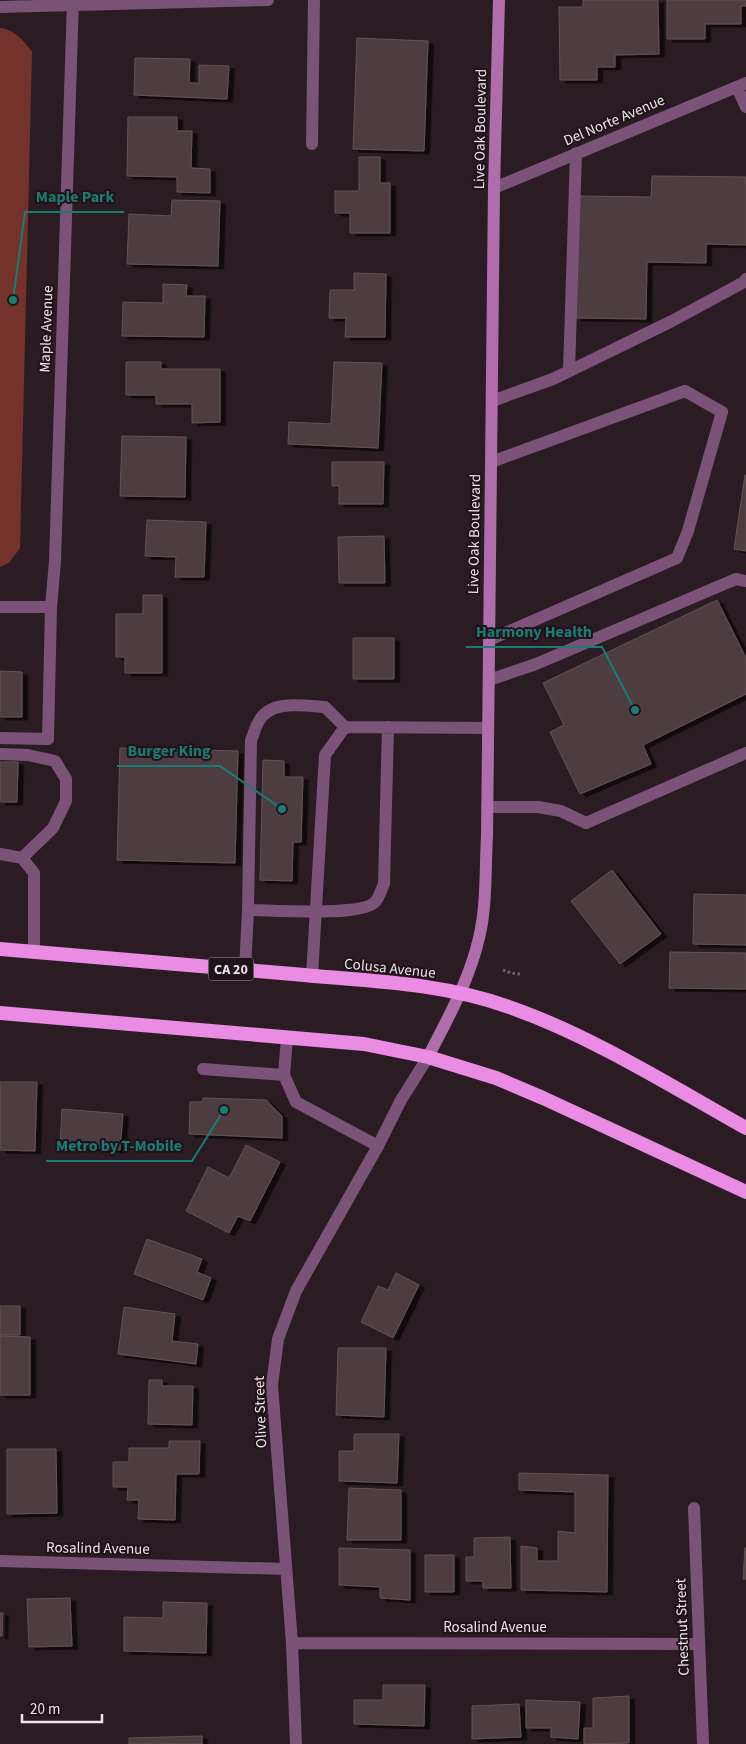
<svg xmlns="http://www.w3.org/2000/svg" width="746" height="1744" font-family="'Source Sans 3',sans-serif">
	<style>
		.green { fill: #73322a }
		.building { fill: #4e3d3f; stroke: #655255; filter: url(#shadow) }
		.lines { fill: none; stroke-linecap: round; stroke-linejoin: round }
		.path { stroke: #716469; stroke-width: 3; stroke-dasharray: 2.5 2.5; stroke-linecap: butt }
		.service { stroke: #7b5379; stroke-width: 12 }
		.minor { stroke: #7b5379; stroke-width: 12 }
		.secondary { stroke: #af6eab; stroke-width: 12 }
		.trunk { stroke: #ea8ce4; stroke-width: 14 }
		.labels { text-anchor: middle; stroke-width: 4; stroke-linejoin: round; paint-order: stroke }
		.shield { fill: #201219; stroke: #b1a5ab; stroke-width: 1 }
		.shield-label { font-size: 14px; font-weight: bold; fill: #efe4e9 }
		.street-label { font-size: 15px; fill: #efe4e9; stroke: #201219 }
		.leader { fill: none; stroke: #1a7c74; stroke-width: 2 }
		.callout-dot { fill: #1a7c74; stroke: #201219; stroke-width: 2 }
		.callout-label { font-size: 16px; text-anchor: middle; font-weight: bold; fill: #1a7c74; stroke: #201219; stroke-width: 4; stroke-linejoin: round; paint-order: stroke }
	</style>
	<defs>
		<filter id="shadow"><feDropShadow dx="5.5" dy="3" stdDeviation="0" flood-color="#0009"/></filter>
	</defs>
	<rect width="100%" height="100%" fill="#2a1c22"/>
	<path class="green" d="M0,28C14,29 24,41 32,52L20,548L9,563L0,567Z"/>
	<path class="building" d="M583,0H658L659,54L615,55V67H597V80H560L559,7H583Z
		M667,0H746V6H741V24H705V39H667Z
		M357,38L428,41L424,151L353,149Z
		M135,58L190,59L189,83H199V65L229,66L227,99L134,95Z
		M128,117H177V131H192L191,168L210,169V193L177,192V177L127,176Z
		M359,157H380V183H390V233H350V213H335V191H359Z
		M652,176L746,177V245L706,244V263L647,262L646,319L576,318L577,196L651,197Z
		M172,200L220,201L218,266L127,264L129,214L171,216Z
		M354,273L386,274L385,337H345L346,318H329L330,290H354Z
		M163,284L187,285L186,296H205L204,337L122,336L123,302L163,303Z
		M126,362H161V369H220V422L192,423V404H156V395H126Z
		M334,362L382,363L378,448L288,444L289,422L331,424Z
		M122,436L186,437L185,497L120,496Z
		M332,462H384L383,504H339V486H332Z
		M745,475H746V551L734,549Z
		M147,520L206,522L204,577H175L176,557L145,556Z
		M384,536L385,583H339L338,537Z
		M143,595H162V673H125V657H116V614H143Z
		M717,600L746,658V694L643,745L651,764L580,794L550,732L564,725L543,683Z
		M353,638H394V679H353Z
		M0,671L22,672V717H0Z
		M120,748L238,751L235,863L117,860Z
		M263,760L284,761V777H303L301,842H293L292,881L260,880Z
		M0,762H18L17,802H0Z
		M612,870L661,934L620,964L571,901Z
		M694,894L746,895V945L693,944Z
		M670,952L746,953V989L669,988Z
		M0,1082H37L35,1151L0,1150Z
		M203,1098L266,1100L282,1116V1138L189,1134L190,1102H203Z
		M62,1109L123,1114L120,1150L60,1145Z
		M246,1145L280,1162L250,1221L238,1216L229,1233L186,1211L208,1167L229,1178Z
		M147,1239L202,1259L197,1272L211,1278L203,1300L134,1274Z
		M396,1273L419,1285L393,1338L361,1322L378,1286L388,1290Z
		M0,1306H20V1335H0Z
		M124,1307L175,1314L172,1341L198,1344L196,1364L118,1354Z
		M0,1336L30,1337V1395H0Z
		M338,1348H386L384,1417L336,1415Z
		M149,1380H162V1386H193L192,1425L148,1424Z
		M354,1434H399L397,1483L339,1481V1451H354Z
		M169,1441H200L199,1474H176L175,1520L138,1519L139,1500H127L128,1487H113V1462H129V1448H169Z
		M7,1449H56L57,1513L7,1514Z
		M519,1473L608,1475L607,1592L521,1590V1546L537,1548V1561H558V1531L575,1533V1492L519,1490Z
		M349,1488L401,1490V1540H347Z
		M510,1537L511,1588H483V1581H466V1557H474V1538Z
		M339,1548L410,1550V1600L380,1598V1587L339,1585Z
		M745,1548H746V1579H743Z
		M425,1555H454V1592H425Z
		M70,1598L72,1646L29,1647L27,1599Z
		M163,1602L207,1603L206,1653L124,1651V1617L163,1618Z
		M0,1613H3L2,1636H0Z
		M383,1685H425L424,1726L354,1724V1700H383Z
		M629,1696V1743L584,1744V1728H593V1698Z
		M526,1700L580,1702L578,1739L551,1737V1728H526Z
		M519,1704L521,1737L472,1739V1706Z
		M202,1736V1744H129V1738Z"/>
	<g class="lines">
		<path class="path" d="M503,970L511,973L521,974"/>
		<path class="service" d="M737,87L746,107
			M312,144L314,0
			M569,371L576,153
			M492,401L553,379L672,321L744,282L746,279
			M489,640L677,558L688,531L722,412L685,391L491,462
			M489,680L536,664L736,579L746,581
			M0,738L48,739L51,607
			M0,754L28,755L55,761L66,779V801L53,828L22,858
			M487,807H538L561,811L586,823L746,753
			M0,854L22,858L34,873V952
			M248,910C270,910 362,917 375,902C379,898 381,890 384,884L388,727
			M245,970L248,910L251,740C254,734 255,727 259,721C271,699 304,706 325,707L345,727
			M312,976L325,755L345,727L488,728
			M287,1038L284,1075L296,1102L378,1146
			M203,1069L284,1075"/>
		<path class="minor" d="M0,7L268,0
			M494,188L746,83
			M0,607H51L55,561L73,0
			M694,1508L703,1744
			M0,1561L286,1569
			M292,1643L699,1644
			M296,1744L292,1643L272,1385L278,1339L296,1291L378,1146L401,1100L428,1057"/>
		<path class="secondary" d="M428,1057C448,1018 469,981 479,938C487,905 485,870 487,836L494,188L499,0"/>
		<path class="trunk" d="M0,949C98,957 195,966 293,974C365,981 440,982 509,1007C590,1035 671,1086 746,1128
			M0,1013L364,1044L428,1057L496,1078L543,1098L746,1192"/>
	</g>
	<g class="labels">
		<rect class="shield" x="208.5" y="957.5" width="45" height="23" rx="4"/>
		<g class="shield-label">
			<text x="231" y="974">CA 20</text>
		</g>
		<g class="street-label">
			<text transform="translate(614 120) rotate(-23)" y="5">Del Norte Avenue</text>
			<text transform="translate(480 129) rotate(-89)" y="5">Live Oak Boulevard</text>
			<text transform="translate(46 329) rotate(-88)" y="5">Maple Avenue</text>
			<text transform="translate(474 534) rotate(-89)" y="5">Live Oak Boulevard</text>
			<text transform="translate(390 968) rotate(6)" y="5">Colusa Avenue</text>
			<text transform="translate(260 1412) rotate(-92)" y="5">Olive Street</text>
			<text transform="translate(98 1548) rotate(1)" y="5">Rosalind Avenue</text>
			<text x="495" y="1632">Rosalind Avenue</text>
			<text transform="translate(682 1627) rotate(-92)" y="5">Chestnut Street</text>
		</g>
	</g>
	<path class="leader" d="M13 300L25 212H124M635 710L602 647H466M282 809L220 766H117M224 1110L192 1161H46"/>
	<g class="callout-dot">
		<circle cx="13" cy="300" r="5"/>
		<circle cx="635" cy="710" r="5"/>
		<circle cx="282" cy="809" r="5"/>
		<circle cx="224" cy="1110" r="5"/>
	</g>
	<g class="callout-label">
		<text x="75" y="202">Maple Park</text>
		<text x="534" y="637">Harmony Health</text>
		<text x="169" y="756">Burger King</text>
		<text x="119" y="1151">Metro by T-Mobile</text>
	</g>
	<path d="M22 1714v8h80v-8" fill="none" stroke="#efe4e9" stroke-width="2.5"/>
	<text x="30" y="1714" font-size="15" fill="#efe4e9" stroke="#201219" stroke-width="4" paint-order="stroke">20 m</text>
</svg>
